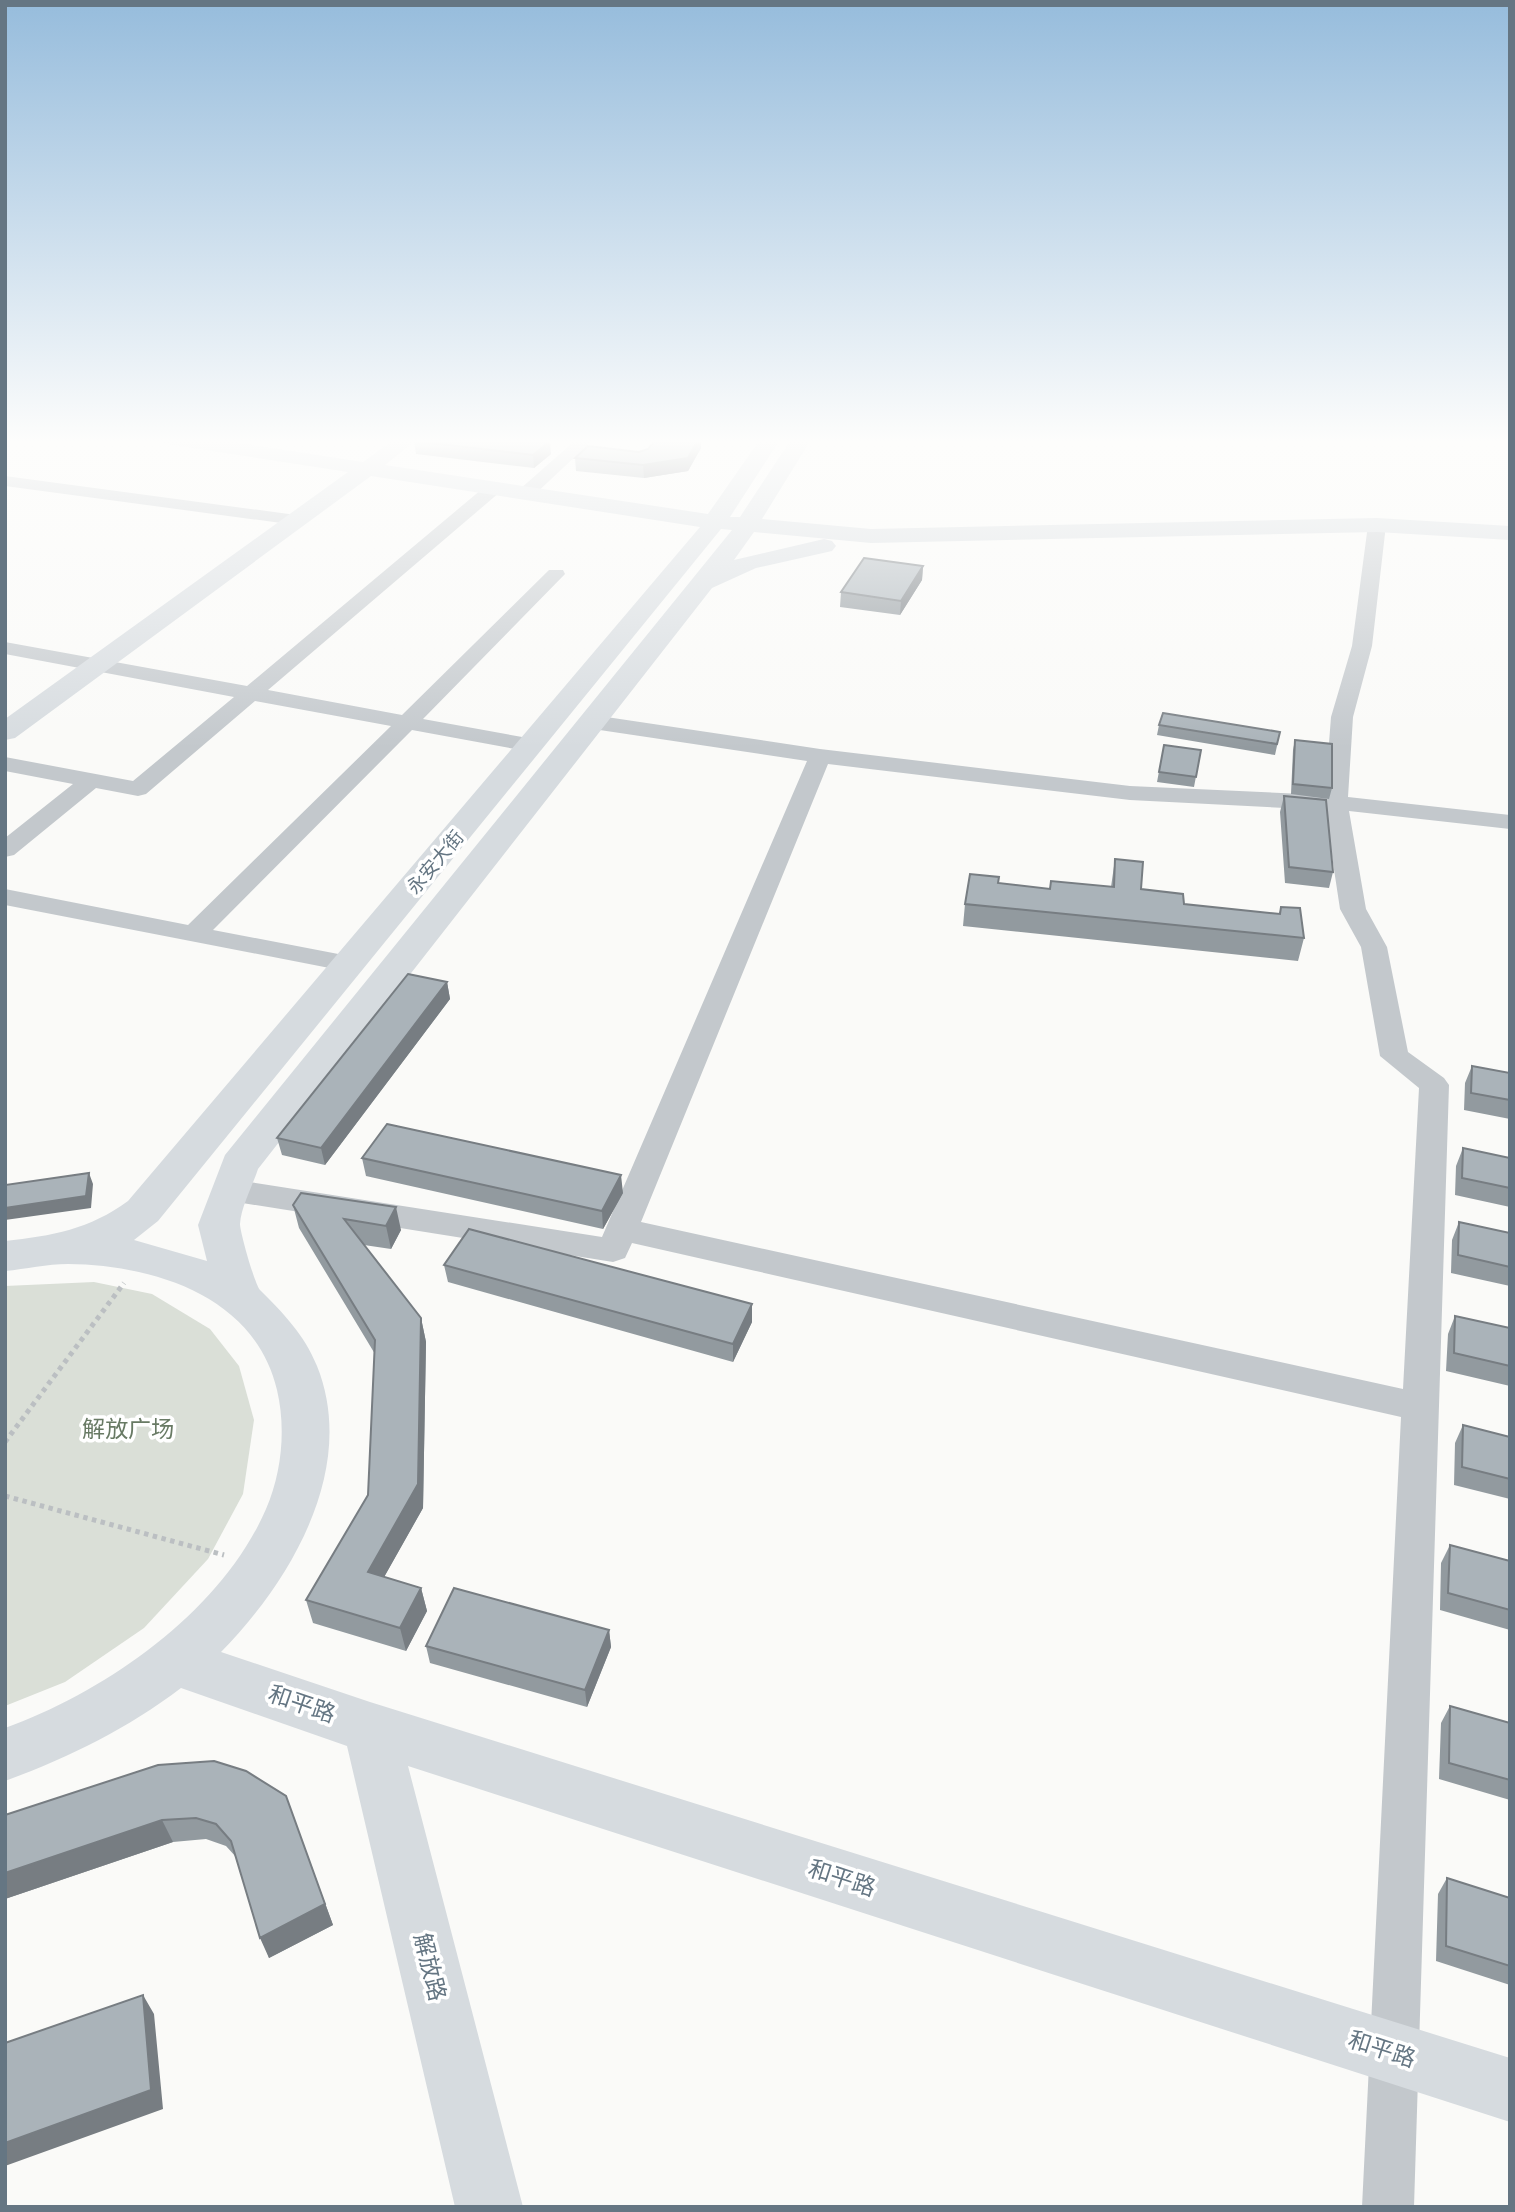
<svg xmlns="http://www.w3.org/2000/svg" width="1515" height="2212" font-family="'Varela Round','Noto Sans SC',sans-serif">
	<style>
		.green { fill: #dadfd7 }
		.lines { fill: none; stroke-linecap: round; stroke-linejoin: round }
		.path { stroke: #bbbfc2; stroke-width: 5; stroke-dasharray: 4.5 4.5; stroke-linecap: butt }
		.street { fill: #c3c8cc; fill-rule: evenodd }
		.secondary { fill: #d6dbdf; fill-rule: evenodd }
		.wall { fill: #929a9f }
		.shaded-wall { fill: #777d82 }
		.building { fill: #aab3b9; stroke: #777d82; stroke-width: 2 }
		.labels { text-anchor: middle; stroke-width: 7; stroke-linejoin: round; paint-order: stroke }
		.street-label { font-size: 19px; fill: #657683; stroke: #fff }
		.near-park-label { font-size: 23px; fill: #687a64; stroke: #fff }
		.near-street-label { font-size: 23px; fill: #657683; stroke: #fff }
	</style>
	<rect width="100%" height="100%" fill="#fafaf8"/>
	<path class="green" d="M94,1282L152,1294L210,1329L239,1366L254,1420L243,1494L208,1559L144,1628L65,1682L5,1706V1286Z"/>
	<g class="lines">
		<path class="path" d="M5,1442L124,1283
			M5,1496L224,1555"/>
		<path class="street" d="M578,438H595L532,497H520L517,493L520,489Z
			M5,476L296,515L305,520L296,525L5,486Z
			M494,483L502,488L500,492L268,690L402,715L549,570H563L565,574L423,719L539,740L542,745L539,750L531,752L412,730L213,930L359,958L363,964L359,970L350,972L5,905V889L188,925L391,726L255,701L146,794L138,796L96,788L14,855L5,857V838L73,784L5,771V757L133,781L234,697L5,654V642L247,686L488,484Z
			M1377,520L1386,525L1372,646L1353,717L1348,797L1510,815V829L1349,811L1366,909L1387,947L1408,1052L1444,1078L1449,1085L1414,2207H1362L1401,1417L632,1243L625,1258L613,1262L230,1201L219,1198L214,1190L219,1182L230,1179L602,1237L807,761L593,729L585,727L582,722L585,717L593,715L820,749L1130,786L1325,795L1331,717L1352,646L1368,525ZM828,764L1130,800L1325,810L1340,909L1361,947L1380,1056L1419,1088L1403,1389L641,1222Z"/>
		<path class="secondary" d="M157,438H207L363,462L396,438H419L385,465L708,514L761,438H781L730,517H740L792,438H812L762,519L871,529L1377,518L1510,526V540L1377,532L871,543L754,532L734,560L824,539L832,541L836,546L832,551L756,568L712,588L258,1169C253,1185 241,1207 240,1224C240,1232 255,1285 260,1290C283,1313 304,1334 317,1366C358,1468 291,1581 221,1652L370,1702L1510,2058V2122L408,1766L523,2207H455L347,1746L181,1688C127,1729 70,1757 5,1781V1728C106,1692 222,1611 266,1509C282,1472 286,1428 277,1390C255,1296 154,1265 68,1264C47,1264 26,1269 5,1271V1241C52,1236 90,1229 128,1201L700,527L371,476L15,738L5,740V719L348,472L167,444ZM721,529L732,530L225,1155L198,1225L207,1261L134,1240L158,1221Z"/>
	</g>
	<path class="wall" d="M658,438H701V448L688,471L644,478L576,471L575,458L639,452L648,449Z
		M414,441L551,454L534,468L416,454Z
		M923,566L922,580L900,615L840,607L841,592Z
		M1159,725L1280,732L1275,755L1157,735Z
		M1295,740L1332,788L1329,799L1291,794L1293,750Z
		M1164,745L1201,750L1194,787L1157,782Z
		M1284,796L1333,872L1329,888L1285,883L1280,812Z
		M1115,859L1141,889L1184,904L1279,914L1281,907L1304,938L1298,961L963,926L965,904L998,883L1050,889L1111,887Z
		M447,982L450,999L325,1165L282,1155L277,1138Z
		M1472,1066L1510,1073V1119L1464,1110L1465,1083Z
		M1463,1148L1510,1158V1207L1455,1195L1456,1166Z
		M362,1158L623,1193L603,1229L366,1176Z
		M301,1193L401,1230L391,1249L364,1245L421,1318L426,1342L423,1508L384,1577L421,1588L427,1611L406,1651L313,1623L306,1600L368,1495L375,1354L299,1228L293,1205Z
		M1459,1222L1510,1233V1286L1451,1273L1452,1240Z
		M444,1265L752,1322L733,1362L448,1282Z
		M1455,1316L1510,1328V1386L1446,1371L1448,1334Z
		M1463,1425L1510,1437V1499L1454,1485L1455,1443Z
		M1450,1545L1510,1561V1630L1440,1610L1441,1563Z
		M609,1630L611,1647L587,1707L430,1663L426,1646Z
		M1450,1706L1510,1723V1800L1439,1779L1441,1723Z
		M286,1796L333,1925L269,1958L236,1857L226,1846L206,1839L173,1842L5,1899V1815Z
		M1447,1878L1510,1898V1985L1436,1961L1438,1894Z"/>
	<path class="shaded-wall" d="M699,438H701V448L688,471L644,478L643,465Z
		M550,441L551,454L534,468L533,455Z
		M923,566L922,580L900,615L901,601Z
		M447,982L450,999L325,1165L321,1148Z
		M89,1173L93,1184L91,1208L5,1220V1208Z
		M621,1175L623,1193L603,1229L602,1211Z
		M396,1207L401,1230L391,1249L386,1226Z
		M752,1304V1322L733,1362V1344Z
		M421,1318L426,1342L423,1508L374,1595L368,1572Z
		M421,1588L427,1611L406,1651L400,1628Z
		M609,1630L611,1647L587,1707L585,1690Z
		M286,1796L333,1925L269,1958L260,1938Z
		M162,1820L173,1842L5,1899V1873Z
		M143,1995L154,2014L163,2109L5,2166V2143Z"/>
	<path class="building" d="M418,438H525L550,441L533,455L414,441Z
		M658,438H699L688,458L643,465L575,458L588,446L639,452L648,449Z
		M864,558L923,566L901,601L841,592Z
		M1163,713L1280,732L1277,744L1159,725Z
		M1295,740L1332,744V788L1293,784Z
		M1164,745L1201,750L1196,777L1159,772Z
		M1284,796L1326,800L1333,872L1289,867Z
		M1115,859L1143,862L1141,889L1183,894L1184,904L1280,914L1281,907L1300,908L1304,938L965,904L970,874L999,877L998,883L1050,889L1051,881L1114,887Z
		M408,974L447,982L321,1148L277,1138Z
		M1472,1066L1510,1073V1100L1471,1093Z
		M387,1124L621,1175L602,1211L362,1158Z
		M1463,1148L1510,1158V1188L1462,1178Z
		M89,1173L86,1196L5,1208V1185Z
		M301,1193L396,1207L386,1226L344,1219L421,1318L418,1484L368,1572L421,1588L400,1628L306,1600L368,1495L375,1340L293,1205Z
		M1459,1222L1510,1233V1267L1458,1255Z
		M469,1229L752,1304L733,1344L444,1265Z
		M1455,1316L1510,1328V1366L1454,1353Z
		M1463,1425L1510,1437V1479L1462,1467Z
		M1450,1545L1510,1561V1610L1448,1593Z
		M454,1588L609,1630L585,1690L426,1646Z
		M1450,1706L1510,1723V1780L1449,1763Z
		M214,1761L246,1771L286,1796L325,1904L260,1938L231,1841L216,1824L196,1818L162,1820L5,1873V1815L158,1765Z
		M1447,1878L1510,1898V1966L1446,1946Z
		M143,1995L151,2090L5,2143V2043Z"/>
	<linearGradient id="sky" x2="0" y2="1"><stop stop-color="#96bcdc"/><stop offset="0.59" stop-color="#fdfdfc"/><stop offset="1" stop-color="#fdfdfc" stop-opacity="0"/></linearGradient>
	<rect width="1515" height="748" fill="url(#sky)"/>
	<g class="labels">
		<g class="street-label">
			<text transform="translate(435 862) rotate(-50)" y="7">永安大街</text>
		</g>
		<g class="near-park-label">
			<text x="128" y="1437">解放广场</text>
		</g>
		<g class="near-street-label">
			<text transform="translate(302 1704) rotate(19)" y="8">和平路</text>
			<text transform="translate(842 1878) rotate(18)" y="8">和平路</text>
			<text transform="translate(430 1967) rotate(76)" y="8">解放路</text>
			<text transform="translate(1382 2049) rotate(18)" y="8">和平路</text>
		</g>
	</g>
	<rect width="1515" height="2212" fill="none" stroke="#657683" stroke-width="14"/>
</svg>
